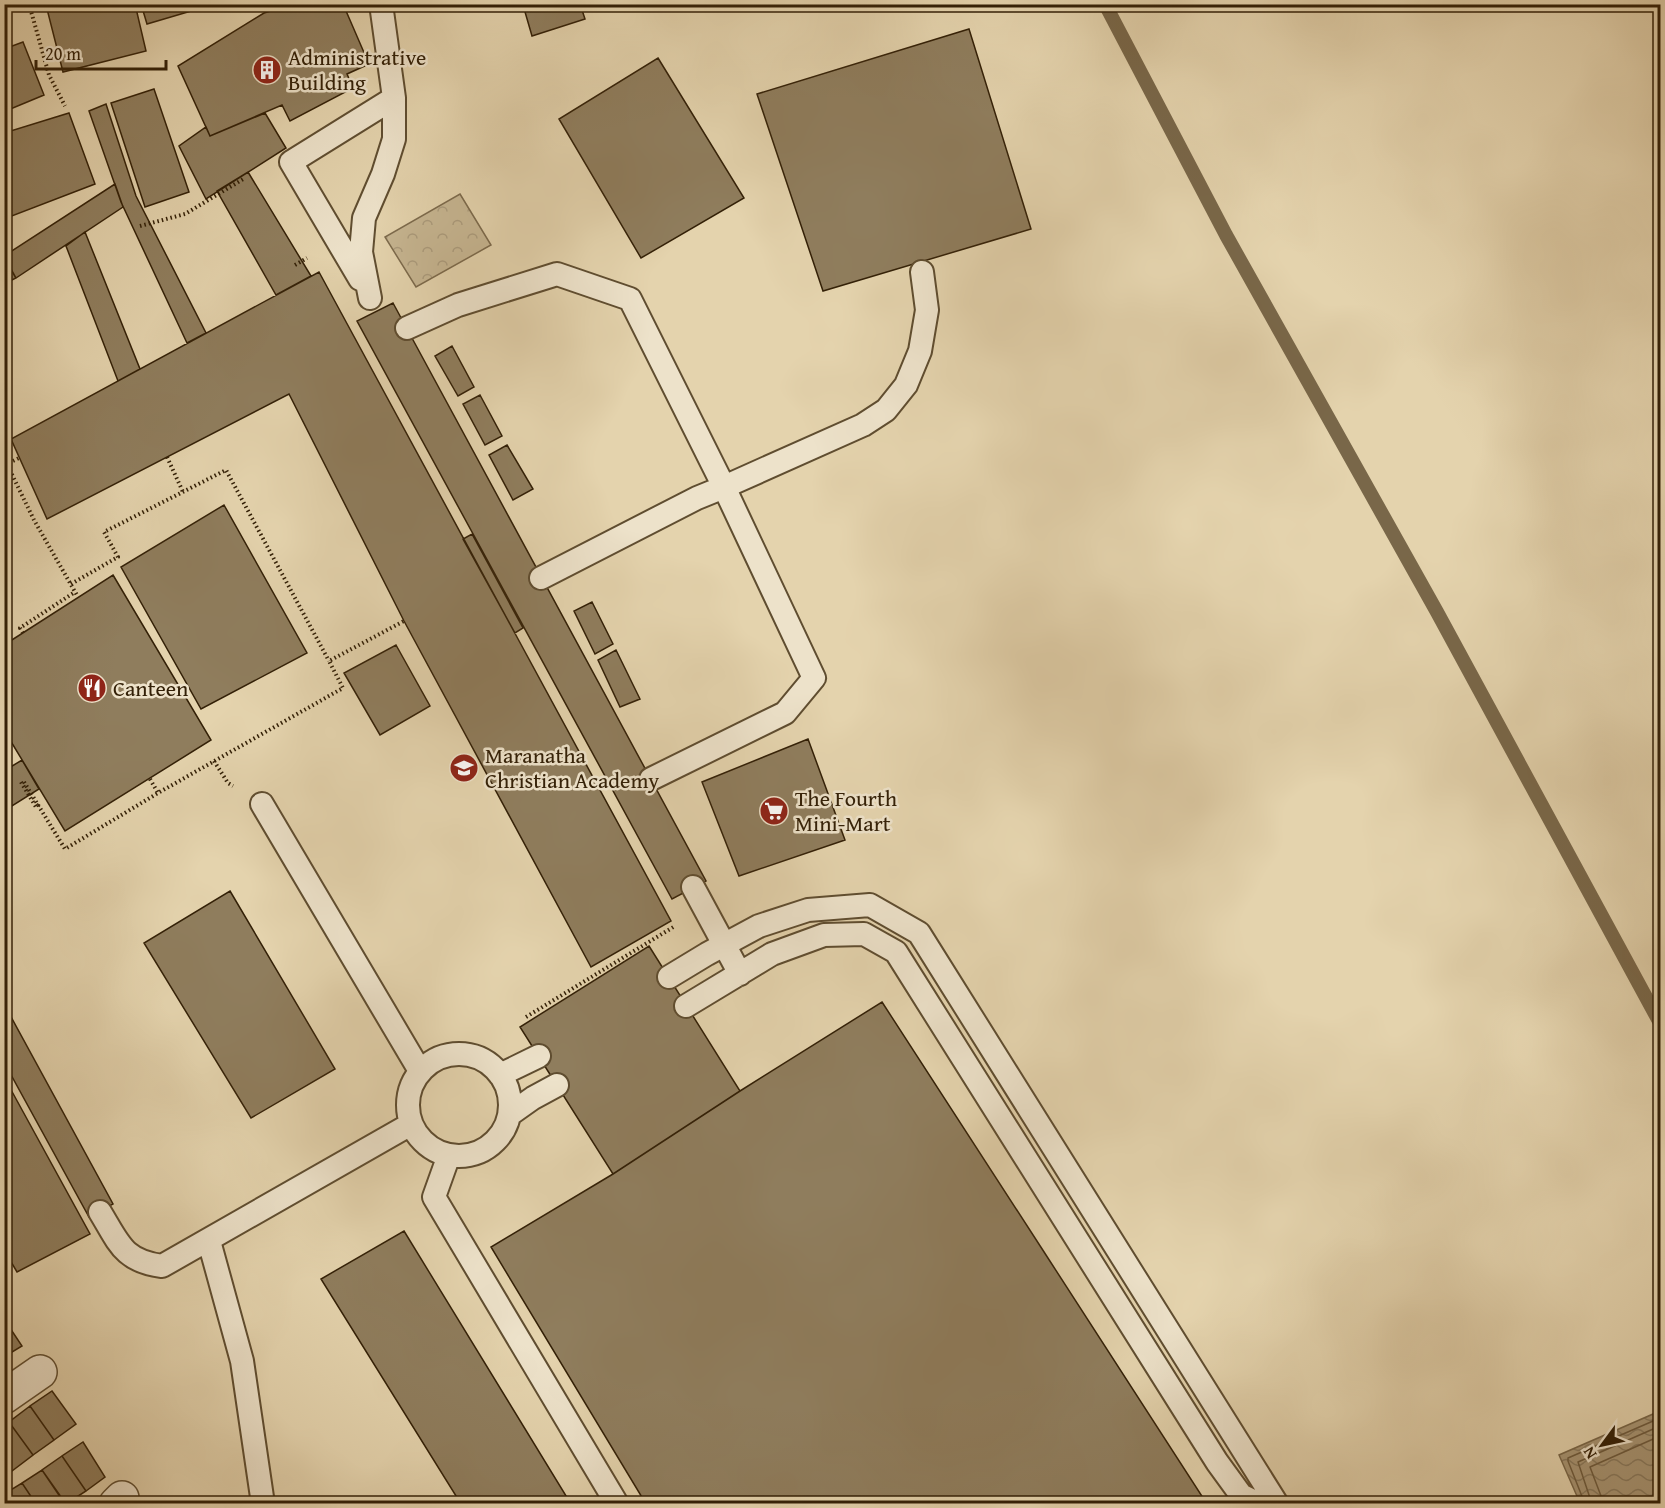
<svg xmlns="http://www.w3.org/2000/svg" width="1665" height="1508" font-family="'Gentium Book Plus',serif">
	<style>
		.forest { fill: url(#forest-crowns); stroke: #7c6a4c; stroke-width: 1.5 }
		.water { fill: url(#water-waves); stroke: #796749; stroke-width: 1.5 }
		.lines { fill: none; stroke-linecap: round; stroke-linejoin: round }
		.shore { stroke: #6e5b3e; stroke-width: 1.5 }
		.stream { stroke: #796749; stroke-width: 14 }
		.building { fill: #8f7d5d; stroke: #332007; stroke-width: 1.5 }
		.service-casing { stroke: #5f4d30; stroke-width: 26 }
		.minor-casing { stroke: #5f4d30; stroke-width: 36 }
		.path { stroke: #332007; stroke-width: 4; stroke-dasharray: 1.5 3; stroke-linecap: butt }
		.service { stroke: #ede2ca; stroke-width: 22 }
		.minor { stroke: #ede2ca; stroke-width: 33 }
		.path-bridge { stroke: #332007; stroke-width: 4; stroke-dasharray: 1.5 3; stroke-linecap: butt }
		.labels { text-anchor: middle; stroke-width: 5; stroke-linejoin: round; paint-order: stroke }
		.poi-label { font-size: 22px; fill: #332007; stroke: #ede2ca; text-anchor: start }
	</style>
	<defs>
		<pattern id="forest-crowns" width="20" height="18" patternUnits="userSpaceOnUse" patternTransform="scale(1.5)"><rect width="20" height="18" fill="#c6b591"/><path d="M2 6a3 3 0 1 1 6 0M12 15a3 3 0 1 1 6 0" fill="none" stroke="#ab9b7c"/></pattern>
		<pattern id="water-waves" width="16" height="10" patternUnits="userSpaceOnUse" patternTransform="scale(1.5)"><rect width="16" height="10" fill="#a89675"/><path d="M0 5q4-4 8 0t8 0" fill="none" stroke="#897a5e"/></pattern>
	</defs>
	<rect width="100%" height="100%" fill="#e4d3ad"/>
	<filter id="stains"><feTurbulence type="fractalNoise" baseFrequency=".00333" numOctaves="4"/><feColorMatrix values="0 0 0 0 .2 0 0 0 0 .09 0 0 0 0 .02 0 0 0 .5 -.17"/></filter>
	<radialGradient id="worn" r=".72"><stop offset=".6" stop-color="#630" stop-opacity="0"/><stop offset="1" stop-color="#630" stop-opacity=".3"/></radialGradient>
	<path class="forest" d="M460,194L491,245L416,287L385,237Z"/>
	<path class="water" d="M1660,1411V1503H1580L1559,1455Z"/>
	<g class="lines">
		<path class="shore" d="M1585,1504L1568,1461V1458L1660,1418
			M1592,1504L1578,1462L1660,1426
			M1601,1504V1496L1590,1467L1660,1436"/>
		<path class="stream" d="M1105,4L1226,235L1437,612L1660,1023"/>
	</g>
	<path class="building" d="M135,4L146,51L63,72L46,5Z
		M141,4H197L198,9L147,24Z
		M295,4H343L369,64L347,74L353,88L290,121L282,105L210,136L178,66L264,13Z
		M580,4L585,19L532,36L523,5Z
		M969,29L1031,229L823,291L757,94Z
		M23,42L44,95L8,110L4,100V49Z
		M658,58L744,198L641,258L559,119Z
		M154,89L189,192L145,207L111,103Z
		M106,104L136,196L206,333L187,343L121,202L89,111Z
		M69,113L95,184L4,219V133Z
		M265,113L286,148L206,199L179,146L206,127L210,136Z
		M248,172L311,276L276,295L217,191Z
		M115,184L123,207L16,278L4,256Z
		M85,232L140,369L118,381L66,246Z
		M4,258L16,278L4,284Z
		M319,272L671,921L591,967L404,621L289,394L47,519L11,439Z
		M393,303L706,881L672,899L357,321Z
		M452,346L474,387L458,396L435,356Z
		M480,395L502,436L485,445L463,404Z
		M507,445L533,489L513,500L489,455Z
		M224,505L307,653L201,709L121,567Z
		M472,534L523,628L515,633L463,539Z
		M113,575L211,740L65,831L4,730V645Z
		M592,602L613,644L595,654L574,611Z
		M396,645L430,706L380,735L344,673Z
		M616,650L640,699L620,707L598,660Z
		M808,739L845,840L739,876L702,782Z
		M22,760L39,789L4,811V771Z
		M230,891L335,1069L251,1118L144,943Z
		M649,946L740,1091L613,1174L520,1027Z
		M882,1002L1046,1255L1207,1504H646L491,1247L613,1174L740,1091Z
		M4,1004L113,1204L89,1217L4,1062Z
		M4,1077L90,1234L17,1272L4,1250Z
		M404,1231L571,1504H461L321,1279Z
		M4,1319L22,1346L4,1357Z
		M52,1391L76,1424L54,1440L30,1406Z
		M30,1406L54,1440L33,1455L9,1422Z
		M9,1422L33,1455L12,1471L4,1460V1425Z
		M83,1442L105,1477L86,1491L62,1456Z
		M62,1456L86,1491L66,1504L42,1470Z
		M42,1470L65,1504H36L22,1483Z
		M22,1483L36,1504H7L4,1494Z"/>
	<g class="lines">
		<g class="service-casing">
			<path id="service" d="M360,279L291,162L394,98
				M370,298L361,252L364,218L383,174L394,139V98L381,4
				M407,328L458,305L557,274L630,299L724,487L863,425L886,410L906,385L920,351L927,310L922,272
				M541,578L697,498L724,487L814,678L785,713L651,779
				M262,804L420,1071
				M693,887L740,974
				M669,977L707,954L759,926L808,910L870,905L919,933L1277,1504
				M686,1006L772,954L824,935L864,934L896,952L1217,1462L1241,1495L1259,1504
				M408 1105a51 51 0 1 1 102 0a51 51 0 1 1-102 0Z
				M500,1075L539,1056
				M509,1115L533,1098L557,1085
				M449,1155L434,1197L617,1504
				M100,1212C119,1243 123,1261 162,1266L411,1124
				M209,1241L242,1361L263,1504"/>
		</g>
		<g class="minor-casing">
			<path id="minor" d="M4,1397L40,1372
				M116,1504L122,1498"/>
		</g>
		<path class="path" d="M29,4L49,75L65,106
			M140,226L185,214L245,178
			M295,265L307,258
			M167,457L183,492
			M4,458L34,520L78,597
			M5,463L7,464L19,458
			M71,584L118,557L104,532L226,470L329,661
			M23,633L20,628L75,592
			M214,761L228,783L233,786
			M150,779L158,793
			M24,782L65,849L158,793L343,688L329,661L404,621
			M526,1017L675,926"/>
		<use href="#service" class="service"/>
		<use href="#minor" class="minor"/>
		<path class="path-bridge" d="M21,782L36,807L40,804"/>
	</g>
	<defs>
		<g id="building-disc" transform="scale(1.5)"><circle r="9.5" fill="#8f2418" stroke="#ede2ca"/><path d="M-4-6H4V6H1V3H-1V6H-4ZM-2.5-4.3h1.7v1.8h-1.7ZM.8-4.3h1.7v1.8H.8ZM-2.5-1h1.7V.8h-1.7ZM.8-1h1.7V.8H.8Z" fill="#fff"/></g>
		<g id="restaurant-disc" transform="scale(1.5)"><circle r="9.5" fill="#8f2418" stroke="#ede2ca"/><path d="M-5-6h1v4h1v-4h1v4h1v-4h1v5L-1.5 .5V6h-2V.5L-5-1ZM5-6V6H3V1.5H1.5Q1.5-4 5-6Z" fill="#fff"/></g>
		<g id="school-disc" transform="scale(1.5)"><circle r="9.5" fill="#8f2418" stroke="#ede2ca"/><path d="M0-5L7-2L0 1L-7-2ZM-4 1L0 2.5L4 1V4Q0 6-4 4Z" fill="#fff"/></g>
		<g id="supermarket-disc" transform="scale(1.5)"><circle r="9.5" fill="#8f2418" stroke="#ede2ca"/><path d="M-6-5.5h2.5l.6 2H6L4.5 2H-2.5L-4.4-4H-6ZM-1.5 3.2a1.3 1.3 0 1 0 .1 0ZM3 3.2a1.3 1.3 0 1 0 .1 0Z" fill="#fff"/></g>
	</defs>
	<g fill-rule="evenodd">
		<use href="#building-disc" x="267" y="70"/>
		<use href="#restaurant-disc" x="92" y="688"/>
		<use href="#school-disc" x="464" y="768"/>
		<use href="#supermarket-disc" x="774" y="811"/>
	</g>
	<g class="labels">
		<g class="poi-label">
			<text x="288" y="65">Administrative<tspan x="288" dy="25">Building</tspan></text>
			<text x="113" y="696">Canteen</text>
			<text x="485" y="763">Maranatha<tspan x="485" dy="25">Christian Academy</tspan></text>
			<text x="795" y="806">The Fourth<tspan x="795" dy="25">Mini-Mart</tspan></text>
		</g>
	</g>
	<rect width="1665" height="1508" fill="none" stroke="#e4d3ad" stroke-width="24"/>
	<rect x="6" y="6" width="1653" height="1496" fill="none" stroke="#332007" stroke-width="3"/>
	<rect x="12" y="12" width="1641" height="1484" fill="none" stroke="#332007" stroke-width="1.5"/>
	<g transform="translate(1602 1445) rotate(237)" stroke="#ede2ca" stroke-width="4.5" paint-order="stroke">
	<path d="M0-4.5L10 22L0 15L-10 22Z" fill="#332007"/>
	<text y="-9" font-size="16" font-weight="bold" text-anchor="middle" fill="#332007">N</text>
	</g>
	<path d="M36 60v9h130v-9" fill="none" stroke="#332007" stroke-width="3"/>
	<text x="45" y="60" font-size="18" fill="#332007" stroke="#ede2ca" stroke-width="4.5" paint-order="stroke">20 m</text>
	<rect width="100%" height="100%" filter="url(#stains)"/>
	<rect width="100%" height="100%" fill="url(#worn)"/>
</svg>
